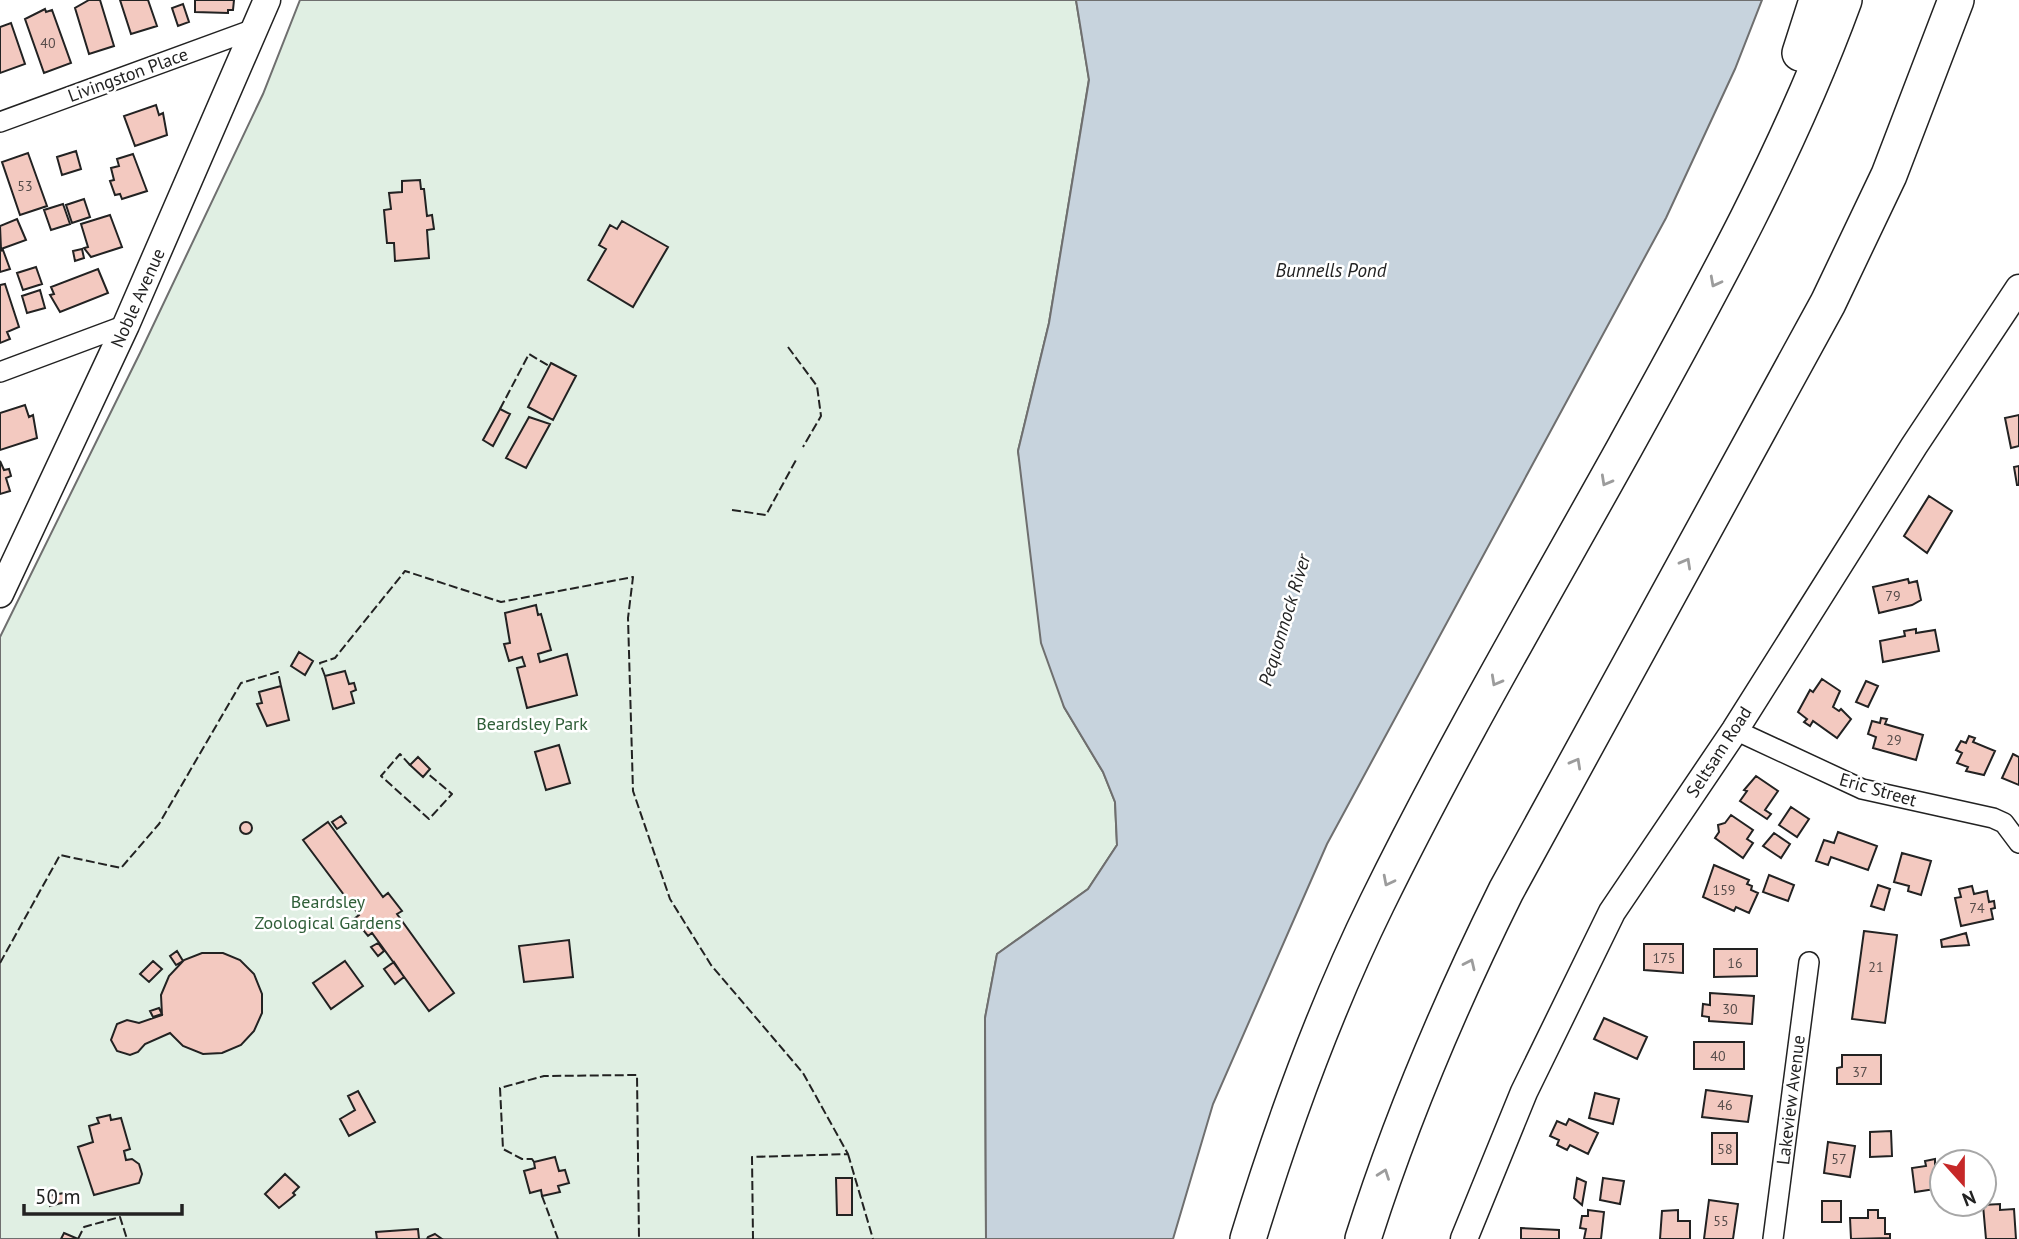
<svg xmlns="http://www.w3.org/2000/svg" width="2019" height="1239" font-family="'PT Sans',sans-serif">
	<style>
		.green { fill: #e0efe3; stroke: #6f6f6f; stroke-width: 2 }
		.water { fill: #c7d3dd; stroke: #6f6f6f; stroke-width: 2 }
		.building { fill: #f3c9c0; stroke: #222; stroke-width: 2 }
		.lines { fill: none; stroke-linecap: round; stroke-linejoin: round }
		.minor-casing { stroke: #222; stroke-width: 22 }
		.secondary-casing { stroke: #222; stroke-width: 29 }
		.motorway-casing { stroke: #222; stroke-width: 38 }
		.minor { stroke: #fff; stroke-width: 19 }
		.secondary { stroke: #fff; stroke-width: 26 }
		.motorway { stroke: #fff; stroke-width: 35 }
		.fence { stroke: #222; stroke-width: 2; stroke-dasharray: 9 3.5; stroke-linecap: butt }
		.oneway { stroke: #9c9c9c }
		.labels { text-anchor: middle; stroke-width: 5; stroke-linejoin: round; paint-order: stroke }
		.number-label { font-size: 14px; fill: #564c4a }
		.street-label { font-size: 18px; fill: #222; stroke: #fff }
		.park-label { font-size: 18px; fill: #2f5e38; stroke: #fff }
		.water-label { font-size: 19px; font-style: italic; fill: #222; stroke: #fff }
	</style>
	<rect width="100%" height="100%" fill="#fff"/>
	<path class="green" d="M300,0H1076L1089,79L1049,323L1018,451L1064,707L1103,772L1115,802L1117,845L1088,889L997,954L985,1018L986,1239H0V637L140,353L263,94Z"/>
	<path class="water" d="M1076,0H1762L1735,69L1666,218L1327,844L1213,1104L1173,1239H986L985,1018L997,954L1088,889L1117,845L1115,802L1103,772L1064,707L1041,643L1018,451L1049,323L1089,80Z"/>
	<path class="building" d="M89,0H100L114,46L89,54L75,8Z
		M120,0H148L157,26L131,34Z
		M195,0H234L233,10H228V13L195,12Z
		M183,4L189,22L178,26L172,8Z
		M45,9L46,12L52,10L71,63L44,73L25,19Z
		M11,23L25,64L0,73V27Z
		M156,105L159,115L163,113L167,135L135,146L124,116Z
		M76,151L81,169L62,175L57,157Z
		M28,153L47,206L20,215L2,162Z
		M133,154L147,191L122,199L120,194L115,195L110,181L114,180L111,168L119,166L117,159Z
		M420,180L421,189H424L427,216L432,215L434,229L427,230L429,258L395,261L394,243H387L384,210L391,209L389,193L402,192V181Z
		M84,199L90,217L72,223L66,205Z
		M63,204L70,224L51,230L44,210Z
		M110,215L122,247L91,257L84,248L88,247L81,224Z
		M17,219L26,240L1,249L0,226Z
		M622,221L668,247L633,307L588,280L606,249L599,245L610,225L617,229Z
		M82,249L84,258L75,261L73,251Z
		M3,250L10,269L0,272V251Z
		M36,267L42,284L23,290L17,273Z
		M98,269L108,293L60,312L50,295L54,294L51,287Z
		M5,284L19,327L7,332L10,339L0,343V285Z
		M40,290L45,308L27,313L22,296Z
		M551,363L576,376L553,420L528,407Z
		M25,405L29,417L33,415L37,438L0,450V413Z
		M500,409L510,414L493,446L483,440Z
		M2019,415V446L2011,448L2005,418Z
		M529,417L550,424L526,468L506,458Z
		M0,461L4,470L9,469L11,476L6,478L10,491L0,494Z
		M2019,466V485H2017L2014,467Z
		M1929,496L1952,511L1927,553L1904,536Z
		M1908,579L1909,583L1917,581L1921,600L1912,605L1879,613L1873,587Z
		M536,605L538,615L541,614L551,650L538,654L540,662L567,654L577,695L527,708L517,668L525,666L522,657L509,661L504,644L510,643L505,613Z
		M1916,629V633L1935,630L1939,651L1883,662L1880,641L1905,636L1904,631Z
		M299,652L313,661L305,675L291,666Z
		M345,671L349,684L354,683L356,690L351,692L354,703L333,709L325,676Z
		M1822,679L1840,691L1833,707L1839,711L1841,709L1851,719L1837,738L1813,721L1810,726L1804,722L1807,719L1798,712L1810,690L1813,692Z
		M1866,681L1878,686L1868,707L1856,702Z
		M281,686L289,720L267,726L257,704L262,703L259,692Z
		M1881,718L1887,719L1885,724L1923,735L1916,760L1873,748L1876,737L1868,734L1872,721L1880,723Z
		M1969,736L1975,738L1973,742L1995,751L1984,775L1966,771L1968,767L1957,763L1962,753L1956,750L1961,741L1966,743Z
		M559,745L570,783L546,790L535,752Z
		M2013,754L2019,757V785L2002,778Z
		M418,757L430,769L423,777L410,765Z
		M1756,776L1778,791L1765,810L1771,814L1767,819L1740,801L1747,791L1744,790Z
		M1791,807L1809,819L1797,837L1779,825Z
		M1731,815L1753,830L1747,839L1753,843L1743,858L1715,838L1719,832L1718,825L1725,823Z
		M341,816L346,823L337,829L332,822Z
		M240 828a6 6 0 1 1 12 0a6 6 0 1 1-12 0Z
		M328,822L383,897L388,893L402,911L397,914L454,993L429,1011L372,933L368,936L354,919L359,915L303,840Z
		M1838,832L1877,846L1868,870L1831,857L1828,865L1816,861L1824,840L1834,843Z
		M1774,833L1790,844L1781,858L1763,846Z
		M1902,853L1931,861L1921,895L1908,891L1909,886L1894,882Z
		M1714,865L1749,880L1747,884L1752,886L1751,890L1758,893L1749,913L1736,907L1734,911L1703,897Z
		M1769,875L1794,885L1788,901L1763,892Z
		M1878,885L1890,889L1884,910L1871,906Z
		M1972,886L1974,894L1987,891L1989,902L1994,901L1995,908L1991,909L1993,919L1961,926L1955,898L1961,897L1959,889Z
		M1864,931L1897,935L1885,1023L1852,1019Z
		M1966,933L1969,945L1942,947L1941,940Z
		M569,940L573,977L524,982L519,946Z
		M378,943L384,951L378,956L371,947Z
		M1644,944H1683V973L1644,970Z
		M1714,949H1757V976L1714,977Z
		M177,951L183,961L176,965L170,956Z
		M202,953H223L240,960L254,974L262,994V1013L254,1031L241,1045L222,1053L203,1054L183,1046L170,1033L145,1044L138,1052L130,1055L117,1051L111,1040L117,1024L127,1020L139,1023L162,1015L161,995L169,976L184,960Z
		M153,961L162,969L149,982L140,974Z
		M345,961L363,986L331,1009L313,983Z
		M394,962L404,977L395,984L384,969Z
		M1710,993L1754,996L1752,1024L1709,1021V1017L1702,1016L1703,1004L1710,1005Z
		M159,1008L162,1014L153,1017L150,1011Z
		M1604,1018L1647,1037L1637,1059L1594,1039Z
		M1694,1042H1744V1069H1694Z
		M1842,1055H1881V1084H1837V1068L1842,1067Z
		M1706,1090L1752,1096L1748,1122L1702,1117Z
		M358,1091L375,1122L349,1136L340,1119L355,1110L348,1096Z
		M1595,1093L1619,1099L1613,1124L1589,1118Z
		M110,1115L111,1120L121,1118L130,1149L124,1151L126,1160L132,1159L139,1164L142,1174L139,1183L94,1195L78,1147L93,1142L89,1126L99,1123L97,1118Z
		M1569,1119L1598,1133L1588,1154L1570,1145L1567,1150L1557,1145L1559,1140L1550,1136L1557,1121L1566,1125Z
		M1891,1131L1892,1156L1870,1157V1132Z
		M1712,1133H1737V1164H1712Z
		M1828,1142L1855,1146L1850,1177L1824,1173Z
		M555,1157L559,1171L565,1170L569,1183L558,1186L560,1192L542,1196L541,1190L530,1193L524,1171L535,1168L534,1162Z
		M1935,1159V1166H1942V1188L1915,1192L1912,1168L1926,1166L1925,1161Z
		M285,1174L299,1187L293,1193L295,1195L279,1208L265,1194Z
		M836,1178H852V1215H837Z
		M1577,1178L1586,1182L1582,1205L1574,1198Z
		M1603,1178L1624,1181L1620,1204L1600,1200Z
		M64,1193L65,1202L50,1206L48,1196Z
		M1709,1200L1738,1204L1733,1239H1704Z
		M1822,1201H1841V1222H1822Z
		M2000,1204V1210L2014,1209L2016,1239H1986L1983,1205Z
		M1588,1210L1604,1212L1601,1239H1584L1586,1229L1580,1228L1582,1216H1588Z
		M1678,1210V1221H1690V1239H1660L1662,1211Z
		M1868,1210H1878V1218H1885V1234H1890V1238L1851,1239L1850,1218H1868Z
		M1521,1228L1559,1230V1239H1521Z
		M418,1229L419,1239H377L376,1232Z
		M64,1233L78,1239H61Z
		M435,1234L442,1239H427L428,1237Z"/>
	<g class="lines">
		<g class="minor-casing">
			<path id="minor" d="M0,122L257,28
				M0,372L126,325
				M1735,730L1862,789L1993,818L2004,823L2019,843
				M1773,1239L1809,962"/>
		</g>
		<g class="secondary-casing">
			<path id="secondary" d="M0,594L126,325L267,0
				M1464,1239L1524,1092L1612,912L1735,730L1914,446L2019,288"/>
		</g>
		<g class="motorway-casing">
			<path id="motorway" d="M1800,53L1817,0
				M1248,1239C1283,1124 1324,1011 1377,903C1453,748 1541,598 1625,447C1705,302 1787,156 1844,0
				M1363,1239C1401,1119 1450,1004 1506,891L1828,303L1889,175L1956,0"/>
		</g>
		<use href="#minor" class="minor"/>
		<use href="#secondary" class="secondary"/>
		<use href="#motorway" class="motorway"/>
		<path class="fence" d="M788,347L817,386L821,416L803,447
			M500,409L529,354L549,366
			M732,510L766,515L796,460
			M325,676L320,663L335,658L405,571L501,602L633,577L628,618L633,791L670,899L711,965L803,1073L848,1154L752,1157L753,1239
			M410,765L400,754L381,776L429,819L452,794L427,773
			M0,963L60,855L121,868L159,824L241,683L278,672L281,686
			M848,1154L873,1239
			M534,1162L532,1159H522L503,1149L500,1088L544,1076L637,1075L639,1239
			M542,1196L558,1239
			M78,1239L84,1227L120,1217L127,1239"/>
	</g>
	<defs><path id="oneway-chevron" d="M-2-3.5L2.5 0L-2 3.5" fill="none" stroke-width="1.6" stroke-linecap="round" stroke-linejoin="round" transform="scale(1.75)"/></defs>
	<g class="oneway">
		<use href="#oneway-chevron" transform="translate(1715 282) rotate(118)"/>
		<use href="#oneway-chevron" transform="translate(1606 481) rotate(119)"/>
		<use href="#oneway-chevron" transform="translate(1686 563) rotate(-61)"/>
		<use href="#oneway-chevron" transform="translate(1496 681) rotate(119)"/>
		<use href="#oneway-chevron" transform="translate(1576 763) rotate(-61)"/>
		<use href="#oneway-chevron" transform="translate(1388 881) rotate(117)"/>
		<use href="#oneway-chevron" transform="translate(1470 964) rotate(-65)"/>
		<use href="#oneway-chevron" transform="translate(1384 1174) rotate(-70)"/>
	</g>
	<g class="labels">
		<g class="number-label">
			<text x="48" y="48">40</text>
			<text x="25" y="191">53</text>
			<text x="1893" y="601">79</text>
			<text x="1894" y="745">29</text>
			<text x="1724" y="895">159</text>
			<text x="1977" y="913">74</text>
			<text x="1664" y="963">175</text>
			<text x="1735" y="968">16</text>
			<text x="1876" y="972">21</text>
			<text x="1730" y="1014">30</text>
			<text x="1718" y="1061">40</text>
			<text x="1860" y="1077">37</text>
			<text x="1725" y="1110">46</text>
			<text x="1725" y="1154">58</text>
			<text x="1839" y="1164">57</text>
			<text x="1721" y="1226">55</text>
		</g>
		<g class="street-label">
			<text transform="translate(128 75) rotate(-20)" y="6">Livingston Place</text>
			<text transform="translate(138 298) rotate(-66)" y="6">Noble Avenue</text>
			<text transform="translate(1719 752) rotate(-57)" y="6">Seltsam Road</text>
			<text transform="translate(1878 790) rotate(16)" y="6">Eric Street</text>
			<text transform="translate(1791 1100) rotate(-83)" y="6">Lakeview Avenue</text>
		</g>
		<g class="park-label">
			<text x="532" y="730">Beardsley Park</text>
			<text x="328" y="908">Beardsley<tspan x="328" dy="21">Zoological Gardens</tspan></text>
		</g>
		<g class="water-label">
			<text x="1331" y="277">Bunnells Pond</text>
			<text transform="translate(1284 620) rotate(-73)" y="7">Pequonnock River</text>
		</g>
	</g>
	<g transform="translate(1963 1183) rotate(159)"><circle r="33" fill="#ffffff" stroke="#a7a7a7" stroke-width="2"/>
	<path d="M0-5L12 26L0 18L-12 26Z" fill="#c62828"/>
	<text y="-10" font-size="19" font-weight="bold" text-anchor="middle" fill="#222222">N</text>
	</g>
	<path d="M24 1204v10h158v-10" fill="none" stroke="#222222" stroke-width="3.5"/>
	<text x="35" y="1204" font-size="21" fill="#222222" stroke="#ffffff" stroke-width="5" paint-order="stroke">50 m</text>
</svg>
